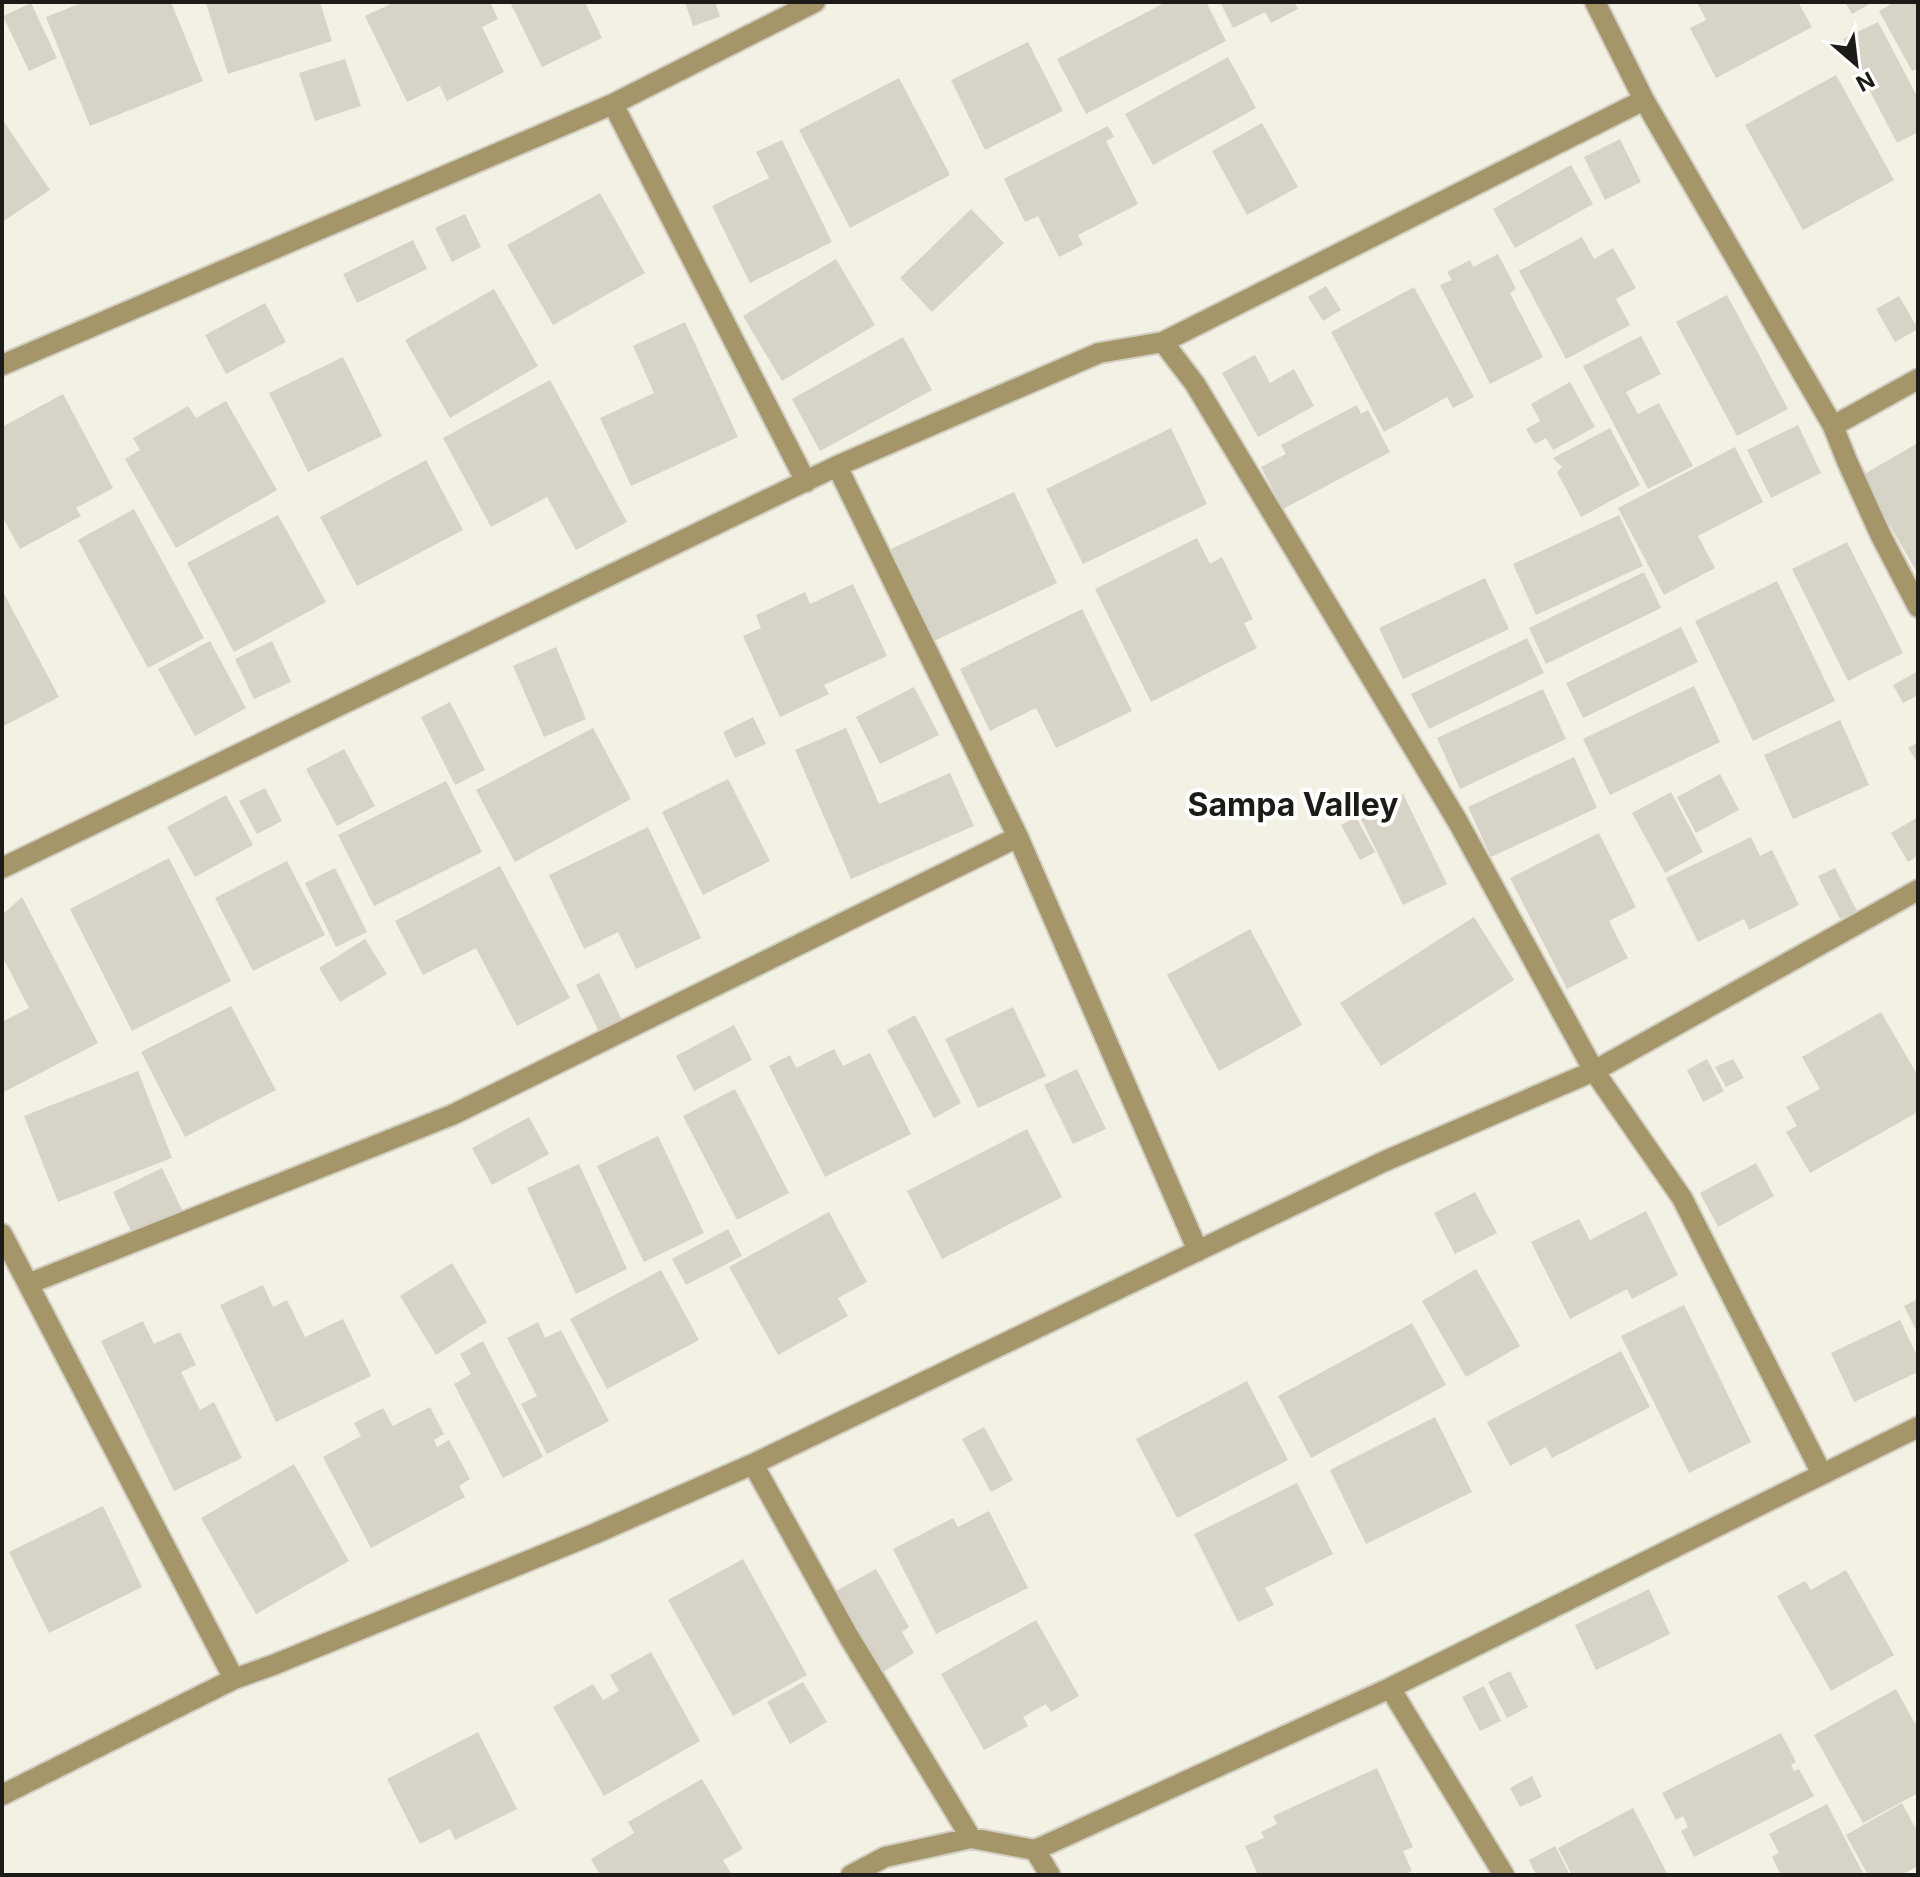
<svg xmlns="http://www.w3.org/2000/svg" width="1920" height="1877" font-family="Inter,sans-serif">
	<style>
		.building { fill: #d7d3c7 }
		.lines { fill: none; stroke-linecap: round; stroke-linejoin: round }
		.minor-casing { stroke: #d1cec3; stroke-width: 24 }
		.minor { stroke: #a59669; stroke-width: 20 }
		.labels { text-anchor: middle; stroke-width: 8; stroke-linejoin: round; paint-order: stroke }
		.district-label { font-size: 32px; font-weight: bold; fill: #1c1b17; stroke: #fff }
	</style>
	<rect width="100%" height="100%" fill="#f3f0e4"/>
	<path class="building" d="M84,2H171L203,81L90,126L46,17Z
		M210,2H320L332,41L228,74L206,3Z
		M395,2H490L498,19L482,27L504,72L447,101L440,86L407,102L365,16Z
		M510,2H585L602,38L542,67Z
		M685,2H715L720,17L693,26Z
		M1166,2H1206L1226,41L1086,114L1057,59Z
		M1220,2H1294L1298,9L1271,23L1265,12L1233,28Z
		M1697,2H1798L1812,27L1716,78L1690,28L1706,20Z
		M1845,2H1873L1852,14Z
		M1895,2H1918V68L1912,71L1879,11Z
		M31,3L57,58L29,71L3,16Z
		M1878,22L1918,98V132L1897,143L1843,39Z
		M1028,42L1063,111L985,150L951,80Z
		M1228,57L1256,108L1153,165L1125,114Z
		M345,59L361,106L315,121L299,73Z
		M1836,75L1894,180L1803,230L1745,125Z
		M899,78L950,175L850,228L799,130Z
		M2,119L50,190L2,222Z
		M1262,123L1298,187L1247,215L1212,151Z
		M1108,126L1114,137L1106,141L1138,204L1078,235L1083,245L1059,257L1038,216L1025,222L1004,179Z
		M1620,139L1641,182L1605,200L1584,157Z
		M782,140L832,242L750,283L712,206L769,178L756,152Z
		M1571,165L1593,204L1515,248L1493,209Z
		M600,193L645,273L553,325L507,245Z
		M971,209L1004,243L932,312L900,278Z
		M465,214L481,247L452,262L435,228Z
		M1582,237L1594,259L1613,248L1636,288L1616,299L1630,325L1566,359L1519,271Z
		M413,240L427,269L357,303L343,274Z
		M1498,254L1516,289L1510,293L1543,357L1490,384L1440,285L1452,280L1447,272L1470,260L1473,267Z
		M836,259L875,325L782,381L743,316Z
		M1326,286L1341,310L1323,321L1308,297Z
		M1414,287L1474,397L1453,408L1447,397L1384,432L1331,332Z
		M494,289L538,366L450,418L405,340Z
		M1727,295L1788,409L1737,436L1676,322Z
		M1899,296L1918,329L1895,342L1876,309Z
		M265,303L286,342L226,374L205,335Z
		M685,322L738,437L631,486L600,418L654,393L633,346Z
		M1641,336L1661,374L1626,392L1638,414L1659,403L1693,466L1648,489L1583,366Z
		M903,337L932,390L820,451L792,399Z
		M1255,355L1270,383L1294,369L1314,406L1258,437L1222,373Z
		M343,357L382,436L308,472L269,393Z
		M550,380L627,522L576,550L547,497L491,527L443,438Z
		M1570,382L1595,427L1553,450L1546,438L1535,444L1526,429L1540,421L1531,404Z
		M63,394L113,488L76,508L81,516L20,549L2,516V427Z
		M226,401L277,490L176,548L125,459L140,450L133,438L188,406L196,418Z
		M1357,405L1361,414L1368,410L1390,452L1283,509L1261,467L1286,454L1281,445Z
		M1798,425L1821,473L1771,498L1747,450Z
		M1171,428L1207,504L1083,564L1046,489Z
		M1610,428L1640,485L1581,517L1557,472L1562,467L1553,458Z
		M1918,443V574L1861,476Z
		M1735,447L1763,502L1698,536L1715,568L1664,595L1618,508Z
		M426,460L463,530L357,586L320,517Z
		M1014,492L1057,583L934,641L891,549Z
		M134,509L204,638L148,668L78,540Z
		M278,515L326,602L234,652L187,563Z
		M1619,515L1643,566L1536,615L1513,564Z
		M1197,538L1210,564L1222,557L1253,619L1244,623L1257,648L1151,702L1095,589Z
		M1847,542L1903,653L1848,681L1792,569Z
		M1644,572L1661,608L1546,664L1529,628Z
		M1485,578L1509,629L1403,679L1379,628Z
		M1777,581L1835,701L1753,741L1695,621Z
		M853,584L887,656L824,685L829,694L780,717L743,636L761,628L756,615L805,592L810,604Z
		M2,590L59,697L2,727Z
		M1082,609L1132,711L1056,748L1036,708L990,731L960,669Z
		M1681,627L1698,662L1583,718L1566,683Z
		M1527,638L1544,673L1429,729L1411,694Z
		M210,641L246,708L195,736L158,669Z
		M272,641L291,682L254,699L235,659Z
		M556,647L586,719L544,737L513,666Z
		M1918,671V695L1903,703L1893,685Z
		M1694,686L1720,742L1610,795L1583,739Z
		M914,687L939,735L880,764L856,717Z
		M1543,689L1566,739L1460,789L1437,738Z
		M450,702L485,770L455,785L421,717Z
		M753,717L766,744L735,758L723,732Z
		M1840,720L1869,785L1793,819L1764,755Z
		M593,728L631,799L515,862L476,790Z
		M846,728L879,804L950,773L974,826L851,879L795,750Z
		M1918,742V763L1908,748Z
		M344,749L375,806L337,826L306,769Z
		M1574,757L1597,808L1491,857L1468,807Z
		M1720,774L1739,810L1696,833L1677,797Z
		M728,779L770,861L703,895L662,812Z
		M446,781L482,852L374,906L338,835Z
		M265,788L282,821L257,834L239,801Z
		M1671,792L1703,852L1665,873L1632,813Z
		M1403,794L1447,884L1403,905L1359,815Z
		M226,795L253,845L195,877L167,827Z
		M1356,817L1375,852L1360,860L1341,825Z
		M1918,817V856L1908,862L1891,833Z
		M648,827L701,938L636,969L618,932L584,949L549,875Z
		M1599,833L1636,907L1609,921L1628,958L1567,989L1510,878Z
		M1751,837L1760,856L1772,850L1799,905L1749,930L1744,919L1698,942L1666,878Z
		M169,858L231,981L132,1031L70,909Z
		M287,861L325,935L253,971L215,898Z
		M500,866L570,998L517,1026L476,948L423,975L395,921Z
		M335,868L367,932L336,947L305,883Z
		M1835,868L1857,911L1840,919L1818,876Z
		M22,897L98,1043L2,1093V1022L29,1008L2,956V915Z
		M1474,917L1514,980L1381,1066L1340,1003Z
		M1250,929L1302,1025L1219,1071L1167,975Z
		M365,939L387,974L340,1002L319,968Z
		M599,973L624,1024L601,1036L576,985Z
		M231,1006L276,1090L185,1137L141,1052Z
		M1013,1007L1046,1076L978,1108L945,1039Z
		M1881,1012L1918,1076V1112L1810,1173L1786,1132L1797,1126L1786,1107L1820,1089L1802,1057Z
		M915,1015L961,1103L934,1118L887,1030Z
		M734,1025L752,1060L694,1091L676,1056Z
		M834,1049L843,1066L870,1053L911,1134L825,1177L769,1066L790,1055L796,1068Z
		M1707,1059L1724,1091L1703,1102L1687,1070Z
		M1733,1059L1744,1078L1726,1087L1715,1067Z
		M1077,1069L1106,1129L1073,1144L1044,1085Z
		M138,1071L172,1158L58,1202L24,1116Z
		M735,1089L789,1193L737,1220L683,1116Z
		M529,1117L549,1154L492,1185L472,1148Z
		M1027,1129L1062,1197L942,1259L907,1191Z
		M658,1136L704,1233L644,1262L597,1166Z
		M1756,1163L1774,1196L1718,1227L1700,1193Z
		M579,1164L627,1269L576,1294L527,1188Z
		M162,1168L184,1214L134,1238L113,1192Z
		M1475,1192L1497,1233L1455,1254L1434,1213Z
		M1646,1211L1678,1275L1632,1299L1627,1289L1570,1319L1531,1242L1579,1219L1590,1240Z
		M829,1212L867,1282L838,1298L848,1316L778,1355L729,1267Z
		M728,1229L742,1256L686,1285L672,1259Z
		M452,1263L487,1322L436,1355L400,1296Z
		M1476,1269L1520,1346L1466,1377L1422,1301Z
		M661,1270L699,1340L607,1389L570,1319Z
		M263,1285L273,1307L287,1300L305,1337L343,1319L371,1376L276,1422L220,1305Z
		M1918,1299V1334L1904,1306Z
		M1684,1305L1751,1442L1689,1473L1621,1336Z
		M1900,1320L1918,1358V1372L1854,1402L1831,1353Z
		M143,1321L154,1344L180,1332L196,1365L181,1372L200,1410L214,1402L242,1458L174,1491L101,1341Z
		M538,1322L545,1338L561,1330L609,1421L547,1454L521,1404L537,1396L507,1338Z
		M1412,1323L1446,1385L1311,1458L1278,1396Z
		M483,1341L543,1457L503,1478L454,1384L471,1374L460,1354Z
		M1621,1351L1650,1407L1552,1458L1546,1447L1510,1466L1487,1422Z
		M1247,1381L1288,1460L1177,1518L1136,1439Z
		M430,1407L444,1434L434,1440L437,1447L449,1440L470,1479L459,1486L465,1497L371,1548L323,1457L361,1436L354,1423L383,1408L393,1426Z
		M1435,1417L1472,1492L1366,1544L1330,1470Z
		M984,1427L1013,1480L991,1492L962,1439Z
		M294,1464L349,1561L256,1614L201,1518Z
		M1297,1483L1333,1554L1265,1588L1274,1605L1238,1622L1194,1534Z
		M103,1506L142,1587L49,1633L9,1552Z
		M989,1511L1028,1588L936,1634L893,1549L953,1518L958,1527Z
		M743,1559L807,1675L733,1716L668,1600Z
		M876,1569L909,1627L902,1632L914,1653L883,1672L836,1591Z
		M1846,1570L1894,1655L1831,1691L1777,1596L1805,1581L1811,1590Z
		M1649,1589L1670,1634L1596,1670L1575,1625Z
		M1036,1620L1079,1696L1051,1712L1046,1704L1023,1717L1028,1726L984,1750L941,1674Z
		M651,1652L700,1741L604,1796L553,1707L593,1684L603,1700L619,1691L610,1675Z
		M1510,1671L1528,1707L1507,1718L1488,1682Z
		M803,1682L827,1722L790,1744L767,1702Z
		M1484,1686L1501,1721L1480,1731L1462,1697Z
		M1896,1689L1918,1729V1793L1863,1823L1814,1735Z
		M478,1732L517,1809L455,1840L450,1829L420,1844L387,1779Z
		M1781,1733L1796,1762L1791,1765L1794,1771L1799,1769L1814,1796L1694,1857L1681,1831L1688,1827L1683,1816L1676,1820L1662,1793Z
		M1377,1768L1413,1847L1403,1851L1412,1871L1404,1875H1258L1245,1846L1264,1838L1261,1832L1277,1824L1273,1816Z
		M1532,1776L1542,1797L1520,1807L1510,1788Z
		M702,1779L743,1849L723,1860L732,1875H600L591,1859L634,1833L628,1822Z
		M1902,1803L1918,1833V1866L1901,1875H1868L1846,1835Z
		M1827,1804L1864,1875H1781L1772,1857L1779,1853L1769,1834Z
		M1633,1808L1668,1875H1572L1558,1848Z
		M1555,1846L1570,1875H1536L1529,1860Z"/>
	<g class="lines">
		<g class="minor-casing">
			<path id="minor" d="M1595,2L1644,100L1833,426L1847,461L1881,536L1918,607
				M613,104L806,482
				M1163,342L1195,384L1458,822L1594,1071L1682,1198L1822,1474
				M2,365L613,104L815,2
				M1833,426L1918,379
				M837,466L1018,837L1198,1251
				M2,868L837,466L1099,353L1163,342L1644,100
				M2,1234L234,1679
				M28,1284L452,1115L1018,837
				M753,1464L849,1637L971,1838
				M1390,1688L1504,1875
				M2,1795L234,1679L273,1665L594,1534L753,1464L1385,1161L1594,1071L1918,890
				M1035,1850L1050,1875
				M851,1875L885,1857L971,1838L1035,1850L1390,1688L1918,1427"/>
		</g>
		<use href="#minor" class="minor"/>
	</g>
	<g class="labels">
		<g class="district-label">
			<text x="1293" y="816">Sampa Valley</text>
		</g>
	</g>
	<rect width="1920" height="1877" fill="none" stroke="#1c1b17" stroke-width="8"/>
	<g transform="translate(1856 64) rotate(152)" stroke="#ffffff" stroke-width="6" paint-order="stroke">
	<path d="M0-6L14 30L0 20L-14 30Z" fill="#1c1b17"/>
	<text y="-12" font-size="22" font-weight="bold" text-anchor="middle" fill="#1c1b17">N</text>
	</g>
</svg>
